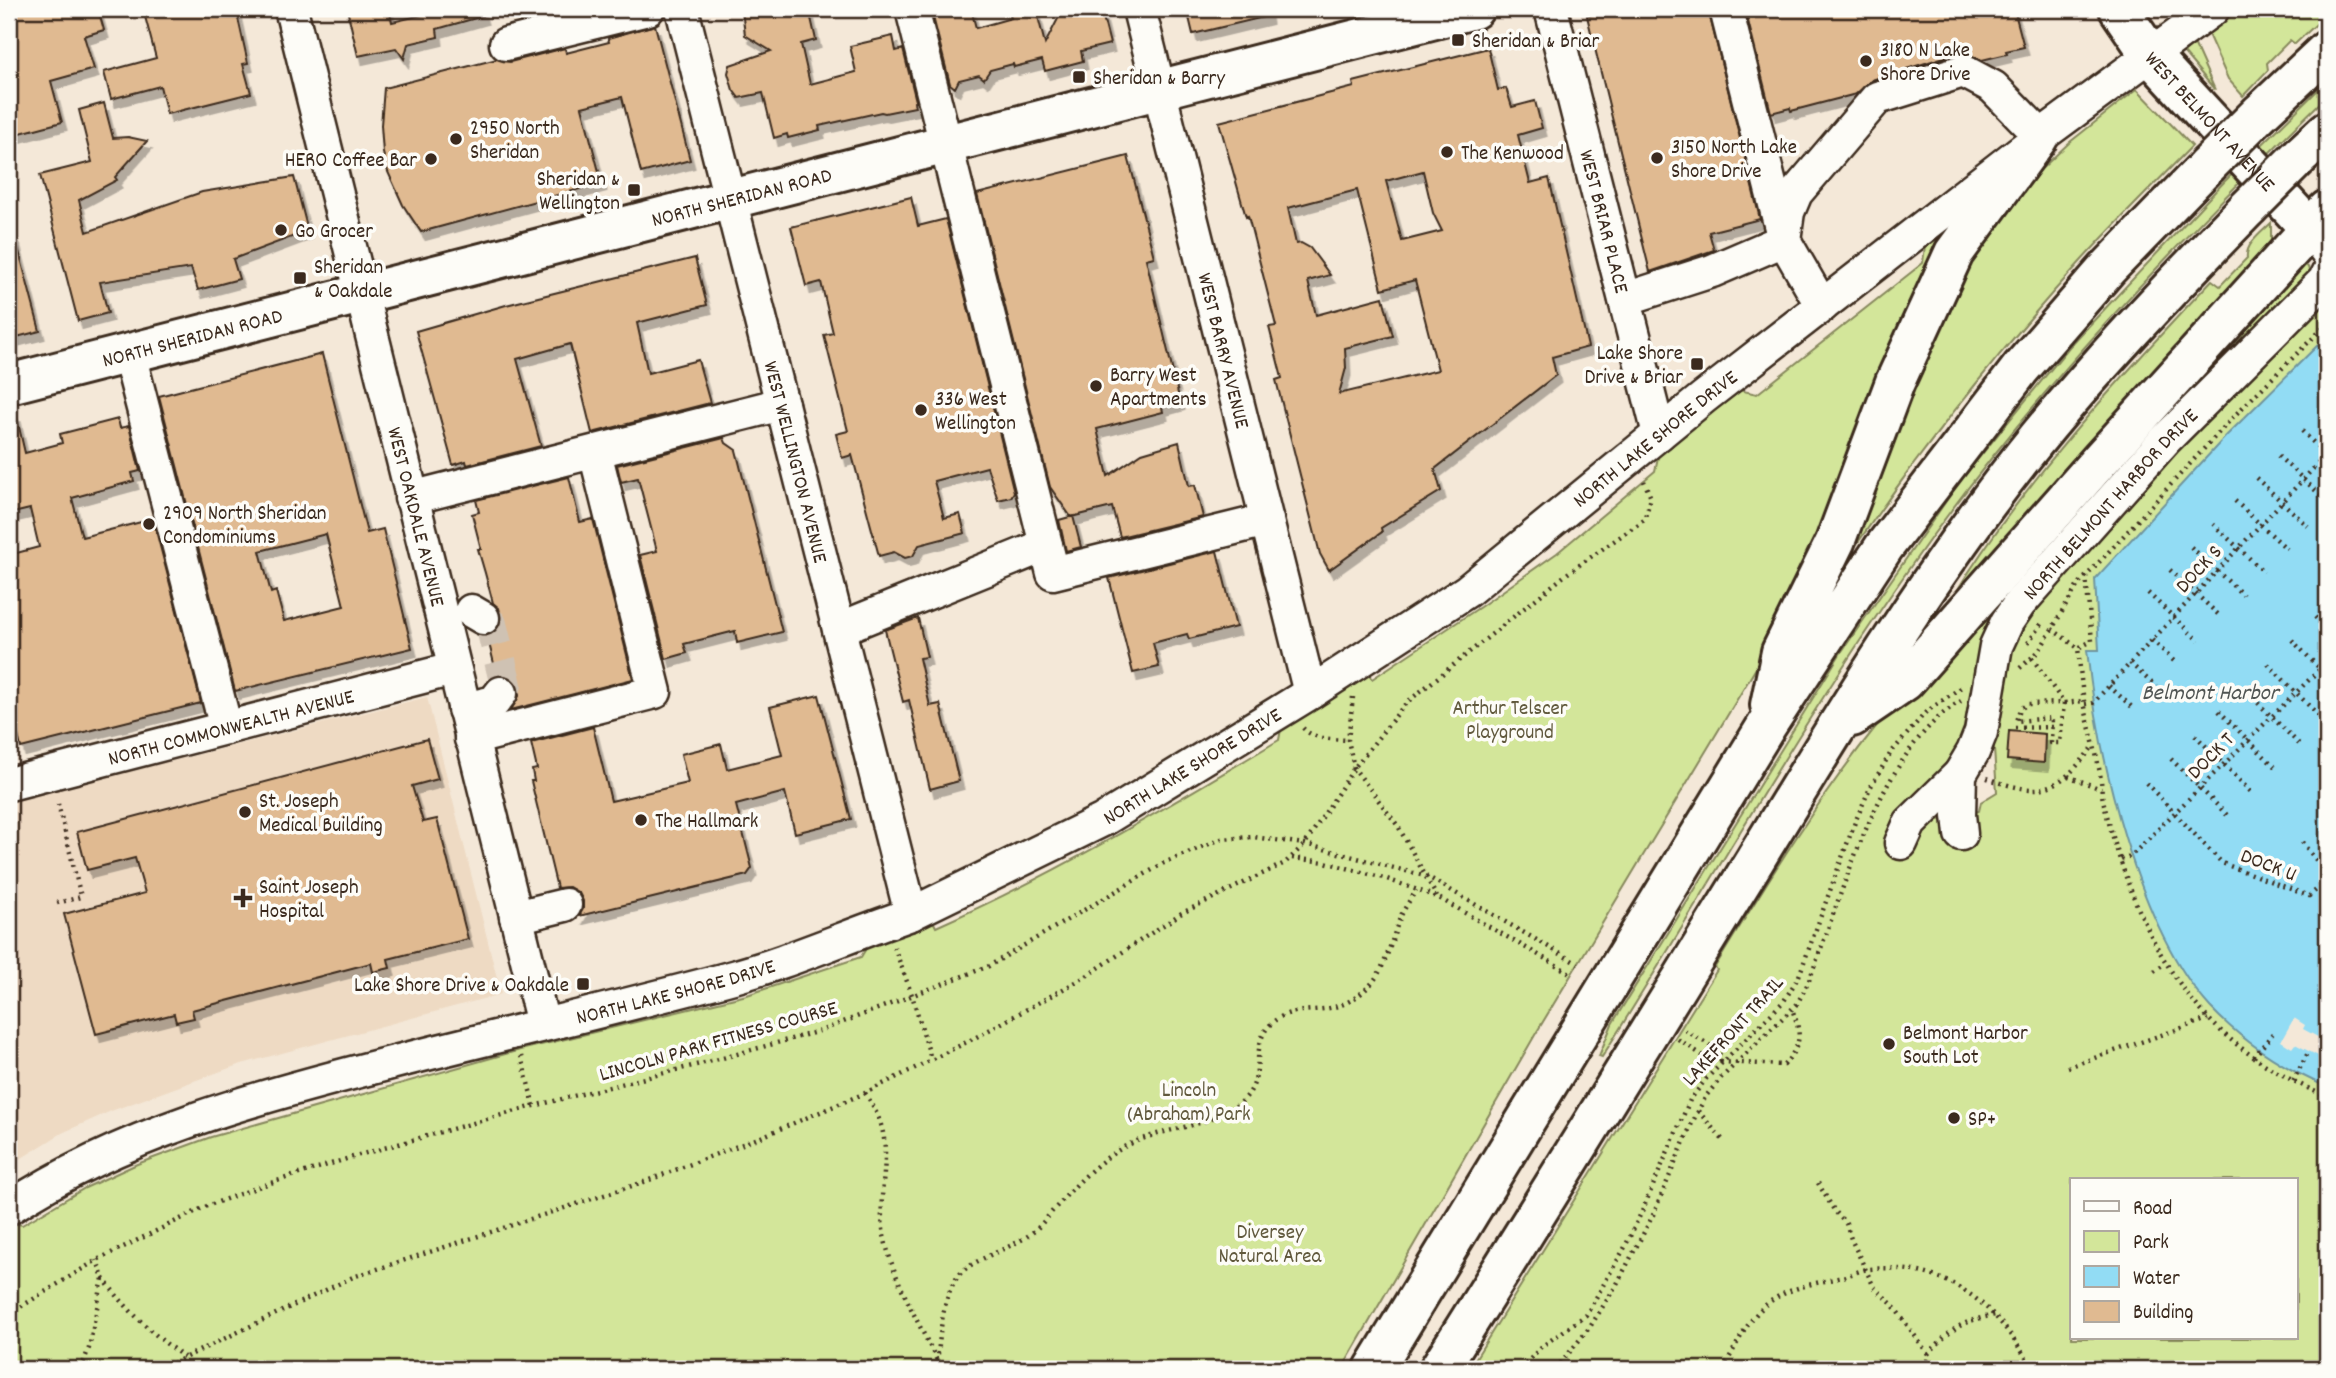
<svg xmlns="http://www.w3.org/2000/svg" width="2336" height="1378" font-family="Dekko,sans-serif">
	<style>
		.built { fill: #eedac3 }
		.green { fill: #d3e69a; stroke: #87885c; stroke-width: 2; fill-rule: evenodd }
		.water { fill: #92dcf4; stroke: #6f959e; stroke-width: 2 }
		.pier { fill: #f4e8d8 }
		.building { fill: #e0ba91; stroke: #3b2a1e; stroke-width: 2; fill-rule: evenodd; filter: url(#shadow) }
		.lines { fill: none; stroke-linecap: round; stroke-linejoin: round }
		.minor-tunnel { stroke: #cfc2b3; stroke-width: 32; stroke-dasharray: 32 16; stroke-linecap: butt }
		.minor-casing { stroke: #3b2a1e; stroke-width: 37 }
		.major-casing { stroke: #3b2a1e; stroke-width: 44 }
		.highway-casing { stroke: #3b2a1e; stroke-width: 44 }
		.path { stroke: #3b2a1e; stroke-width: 4.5; stroke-dasharray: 2 5; stroke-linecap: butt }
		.minor { stroke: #fdfcf7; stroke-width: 32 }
		.major { stroke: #fdfcf7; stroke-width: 38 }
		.highway { stroke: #fdfcf7; stroke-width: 38 }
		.highway-bridge-casing { stroke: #3b2a1e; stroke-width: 44; stroke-linecap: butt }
		.highway-bridge { stroke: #fdfcf7; stroke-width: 38 }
		.poi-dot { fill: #3b2a1e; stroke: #fdfcf7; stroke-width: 2.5 }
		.labels { text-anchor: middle; stroke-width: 7; stroke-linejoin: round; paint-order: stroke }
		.poi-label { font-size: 21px; fill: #3b2a1e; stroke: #fdfcf7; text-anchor: start }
		.street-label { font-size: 21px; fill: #3b2a1e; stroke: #fdfcf7 }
		.park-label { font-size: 21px; fill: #61593d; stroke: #fdfcf7 }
		.water-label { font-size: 23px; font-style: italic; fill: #515654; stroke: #fdfcf7 }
	</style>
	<defs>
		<filter id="shadow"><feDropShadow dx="4.5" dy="8" stdDeviation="0" flood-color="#0004"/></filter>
	</defs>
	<rect width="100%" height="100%" fill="#f4e8d8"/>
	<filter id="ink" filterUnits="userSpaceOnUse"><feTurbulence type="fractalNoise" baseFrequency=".0143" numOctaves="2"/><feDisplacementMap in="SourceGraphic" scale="14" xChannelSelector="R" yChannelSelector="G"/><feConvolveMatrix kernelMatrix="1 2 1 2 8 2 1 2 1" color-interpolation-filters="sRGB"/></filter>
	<g filter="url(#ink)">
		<path class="built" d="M427,697L501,994L238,1065L111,1111L62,1133L9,1166V802Z"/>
		<path class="green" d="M2237,9H2327V14L2295,44L2290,40L2267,63L2268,70L2243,96L2228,79L2207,32Z
			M2194,43L2215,90L2184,53Z
			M2327,81V96C2175,244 2027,398 1906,573C1797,729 1704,896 1602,1057L1599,1056L1612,1024L1840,654L1960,481L2069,347L2224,182Z
			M2137,89L2192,146C2155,184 2117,221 2081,261C1989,362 1905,470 1830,584L1968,262L2035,175L2070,142Z
			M1966,207L1759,663L1535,1035L1342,1369H9L10,1222L22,1225L85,1188L137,1164L211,1137L520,1050L747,995L861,957L867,947L933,921L936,927C1055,875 1167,807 1279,740L1281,729L1367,673L1372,679L1480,607L1557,553L1655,471L1660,448L1734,389L1757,394L1923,263L1926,237Z
			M2271,223V244L1950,602C2021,484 2118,380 2212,280L2220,286L2247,258C2245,244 2262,232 2271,223Z
			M2303,263L2308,267L2310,275L2013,596L1974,717L1934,821L1979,811L1981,802L1997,792L1993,735L2005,655L2039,594L2327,291V1369H1469L1717,970L1715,967C1766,884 1816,801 1878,724ZM2072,1180H2296V1338H2072Z"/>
		<path class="water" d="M2327,336V1087C2283,1068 2243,1042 2210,1007C2137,927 2098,756 2087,650H2099L2095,579L2226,436Z"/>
		<path class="pier" d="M2294,1018L2305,1025L2303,1029L2327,1042V1052L2324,1059L2295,1044L2292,1048L2281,1041Z"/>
		<path class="building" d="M9,9H98L104,30L84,36L94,69L51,81L62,122L9,136Z
			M143,9H236L248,63L243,64L251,93L167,114L160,86L111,99L104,72L156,58Z
			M347,9H389L392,22L448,9H481L483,16L437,29L438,37L408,44L404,59L396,48L358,56Z
			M742,9H809L816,40L801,44L810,84L856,72L850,46L893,36L896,51L903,49L916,101L914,102L915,107L885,113L881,112L819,126L820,130L788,138L787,134L774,138L763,93L739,98L733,90L728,73L730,65L771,51L745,35Z
			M931,9H971L976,28L1011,18L1008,9H1036L1045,44L1063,9H1101L1110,44L1081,51L1083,61L1045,71L1042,60L1014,67L1013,64L990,70L984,79L979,75L959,80L955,88L950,84Z
			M1187,9H1267L1268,16L1193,34Z
			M1616,9H1708L1760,219L1709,232L1714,250L1650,272L1587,16Z
			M1745,9H2014L2024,47L2006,51L2007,54L1982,60L1965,53H1957L1872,80L1856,94L1791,111L1790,108L1771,113Z
			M655,25L690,160L641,173L622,97L582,107L602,183L421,232L403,205L388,172L383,153L381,125L384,88L497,59L510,62L565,48L566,53L609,42L608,38Z
			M1488,48L1498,90L1506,88L1512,107L1535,101L1542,128L1518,135L1530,183L1549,178L1588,347L1552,357L1556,375L1435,469L1441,491L1381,528L1382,532L1329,570L1320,554L1276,380L1282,378L1269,327L1276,326L1248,216L1246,217L1219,122L1354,87L1353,82ZM1423,171L1433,213L1442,231L1402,241L1386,181ZM1357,190L1382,289L1415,280L1438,370L1339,394L1346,368L1345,348L1393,336L1383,297L1316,315L1308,281L1330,275L1310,248L1301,243L1296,244L1288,208Z
			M104,103L113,138L128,137L147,141L115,177L117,180L79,200L87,232L202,192L294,177L308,231L233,259L239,279L198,290L191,268L100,282L108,313L78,321L40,175L92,162L79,110Z
			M1128,156L1154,257L1146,259L1180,402L1162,407L1163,412L1097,429L1108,476L1142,453L1179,442L1189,486L1195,485L1203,517L1120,537L1112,507L1071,517L1050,487L977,194Z
			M911,197L918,226L946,219L1014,492L1011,497L998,500L987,467L934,481L944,518L960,514L965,533L919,545L913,556L905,558L894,552L879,556L852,455L842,458L836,434L848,431L824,335L833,333L821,282L806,286L791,227Z
			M9,236H15L40,331L9,339Z
			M695,258L707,305L637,323L648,373L698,360L710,403L592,433L570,344L517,359L541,446L467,465L466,461L453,465L416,331L506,305Z
			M322,354L367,533L383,529L412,648L235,691L159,396ZM326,534L344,606L284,621L276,591L271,593L260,551Z
			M16,414L25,453L62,443L60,434L118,419L120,428L129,426L140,471L132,473L134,481L72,498L82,537L153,519L201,703L21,748L9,696V555L39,547L30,509L9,514V415Z
			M724,438L726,443L736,450L782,632L737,643L735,631L684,644L687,653L666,659L640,555L657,551L638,478L621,482L617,465Z
			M569,477L580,522L593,519L633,679L511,710L519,696L518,687L512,678L504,675L497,676L487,635L498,628L501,617L499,608L493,603L485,573L478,549H481L472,514L479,512L476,500Z
			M1073,516L1081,547L1066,551L1059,520Z
			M1217,551L1236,627L1189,639L1187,634L1153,643L1159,667L1133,673L1109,578Z
			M918,618L927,657L919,658L930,706L940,704L959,781L930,789L909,700L903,702L885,630Z
			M819,695L851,819L795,833L785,792L736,805L752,868L747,875L579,916L583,909V901L579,893L569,887L557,888L531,781H534L532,770L537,769L531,743L593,727L611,801L688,783L681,754L721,744L727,769L782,755L770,707Z
			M2009,731L2045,734L2044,763L2007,760Z
			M427,739L438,779L412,786L423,822L437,819L468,939L388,959L390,968L373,972L371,963L192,1010L194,1018L176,1022L174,1014L96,1034L64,914L145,893L135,858L87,870L77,832Z"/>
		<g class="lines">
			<path class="minor-tunnel" d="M483,618L491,624L506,685L501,693"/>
			<g class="minor-casing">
				<g id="minor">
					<path id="s1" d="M291,9L543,1024"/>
					<path id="s2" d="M682,9L911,914"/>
					<path d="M912,9L1053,573L1267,520"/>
					<path id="s3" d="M1139,9L1310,693"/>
					<path id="s4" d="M1551,9L1659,434"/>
					<path d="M1726,9L1784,240L1822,306"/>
					<path d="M506,44L648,9"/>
					<path d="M2309,228L2327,253"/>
					<path d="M1784,240L1788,212L1796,193L1877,98L1963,71L1993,87L2041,136"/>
					<path d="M1625,299L1712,271L1784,240"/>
					<path d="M129,354L226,728"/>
					<path d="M411,498L782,404"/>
					<path d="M471,611L483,618"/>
					<path d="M839,629L1046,545"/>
					<path d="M464,709L494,702L501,693"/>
					<path d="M471,739L655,692L595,452"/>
					<path id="s5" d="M9,784L453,669"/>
					<path id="s6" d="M1961,834L1959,815L1960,774L1973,752L1981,732L1996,646L2007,622L2020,603L2165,440L2325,280L2327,275"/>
					<path d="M1901,843L1910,823L1960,774"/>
					<path d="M516,917L565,905"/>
					<path id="s7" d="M9,1208C123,1133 256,1097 387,1064C500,1035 614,1009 726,979C780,965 833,942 886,923L911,914L1103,820L1310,693L1467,591L1703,398L2038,138L2213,9"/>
				</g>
			</g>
			<g class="major-casing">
				<g id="major">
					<path id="s8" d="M2119,9L2151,56L2309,228"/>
					<path id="s9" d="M9,384L1474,9"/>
				</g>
			</g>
			<g class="highway-casing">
				<path id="highway" d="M2260,113L2327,50
					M2301,155L2327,131
					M1770,705L1781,652L1835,542L1895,382L1954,253L2038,138
					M1852,717L1905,681L2100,460L2327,210
					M1374,1369L1767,725L1884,547L2021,368L2107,269L2207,166
					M1439,1369C1546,1200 1650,1030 1755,860C1839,722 1923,583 2023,456C2093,368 2170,288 2248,208"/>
			</g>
			<path class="path" d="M2302,431L2327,456
				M2278,456L2327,501
				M2256,478L2308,526
				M2235,501L2287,549
				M2213,524L2264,572
				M2191,547L2243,595
				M2170,570L2221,617
				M2086,576L2092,641L2078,648C2080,666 2081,684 2084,701C2088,726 2096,749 2100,774C2102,783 2101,792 2103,800C2126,893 2164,991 2244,1050C2269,1069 2298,1084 2327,1097
				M2148,593L2199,641
				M2315,617L2327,629
				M2052,629L2078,648
				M2152,640L2177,664
				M2292,640L2327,676
				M2028,643L2043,621
				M2032,658L2064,703L2084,701
				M2130,663L2156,687
				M2268,664L2325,722
				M2020,668L2039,651L2078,585L2236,414L2327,324
				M2109,686L2134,709
				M2243,688L2301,746
				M1353,697L1348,740L1354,768L1398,826L1437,897
				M2064,703L2060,743H2051L2052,718L2016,721L2020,709L2028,704Z
				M2085,704L2093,703L2326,455
				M2219,711L2276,768
				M1303,728C1314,740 1332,739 1348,740
				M2015,728L2052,727
				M2195,735L2252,793
				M2171,759L2228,816
				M2068,776L2101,789
				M1987,778C2043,799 2059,791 2094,745
				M2146,783L2222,863L2309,896L2327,881
				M2302,842L2327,874
				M1292,858L1325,862L1384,878L1437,897L1572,974
				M2121,860L2132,855L2327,662
				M57,903L81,897L58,804
				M894,947L912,995L931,1059
				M2154,971L2165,963
				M1685,1030L1719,1051L1721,1062
				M1678,1039L1705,1057L1722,1062L1784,1065C1802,1043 1802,1035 1792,1009
				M521,1056L534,1106
				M2254,1057L2273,1033
				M2068,1067L2208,1019
				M2293,1081L2309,1051
				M865,1093C901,1145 876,1175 883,1229C889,1273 922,1328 941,1369
				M1698,1111L1722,1139
				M1818,1183L1834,1210L1846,1224L1851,1239L1874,1287L1892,1304L1928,1354L1926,1369
				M103,1278C127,1310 152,1334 184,1357
				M9,1314L97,1260L207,1206L261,1186L359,1155L534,1106L708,1062L820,1031L989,966L1164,863L1221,839L1253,837L1305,844L1428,877L1578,964
				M1928,1354C1953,1328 1960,1321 1996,1315
				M937,1361C941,1334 941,1296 960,1274C973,1259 1010,1249 1029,1235C1041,1227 1048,1215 1058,1205C1078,1182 1099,1160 1126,1146C1162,1127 1207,1129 1240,1103C1268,1080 1249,1048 1269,1026C1287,1006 1311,1013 1334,1007C1344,1005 1358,997 1366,989C1385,973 1391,940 1400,918C1404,908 1411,899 1416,890
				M81,1369L89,1348L103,1278L97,1260
				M161,1369L353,1277L644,1182L761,1137L865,1093L969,1041L1085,977L1180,914L1285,863L1305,844L1354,768L1406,703L1568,573L1644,520L1651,498L1644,481
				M1521,1369L1541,1347L1586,1315L1624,1249L1643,1209L1690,1100L1706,1079L1784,1001L1799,976L1855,822L1870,788L1890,754L1926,712L1963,686
				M1556,1369L1590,1327L1617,1284L1653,1215L1692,1123L1706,1096L1721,1078L1797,1004L1808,983C1842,898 1879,749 1961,701
				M1723,1369C1736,1347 1747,1319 1768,1303C1790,1287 1813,1284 1838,1278C1849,1276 1859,1270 1869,1269C1930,1264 1977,1288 2012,1337C2019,1348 2027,1357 2031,1369"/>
			<use href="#minor" class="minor"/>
			<use href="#major" class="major"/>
			<use href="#highway" class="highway"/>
			<g class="highway-bridge-casing">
				<path id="highway-bridge" d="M2207,166L2260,113
					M2248,208L2301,155"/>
			</g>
			<use href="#highway-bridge" class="highway-bridge"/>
		</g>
	</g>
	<g class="poi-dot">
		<rect x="1451" y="33" width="14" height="14" rx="3.5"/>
		<circle cx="1866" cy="61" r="7"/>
		<rect x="1072" y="70" width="14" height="14" rx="3.5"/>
		<circle cx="456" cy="139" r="7"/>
		<circle cx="1447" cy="152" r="7"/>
		<circle cx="1657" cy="158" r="7"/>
		<circle cx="431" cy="159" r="7"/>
		<rect x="627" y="183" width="14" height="14" rx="3.5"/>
		<circle cx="281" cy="230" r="7"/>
		<rect x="293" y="271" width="14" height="14" rx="3.5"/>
		<rect x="1690" y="357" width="14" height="14" rx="3.5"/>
		<circle cx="1096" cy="386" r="7"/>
		<circle cx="921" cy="410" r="7"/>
		<circle cx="149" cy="524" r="7"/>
		<circle cx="245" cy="812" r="7"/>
		<circle cx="641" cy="820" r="7"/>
		<path d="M239.5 887.5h7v7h7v7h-7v7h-7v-7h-7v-7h7z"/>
		<rect x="576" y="977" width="14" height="14" rx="3.5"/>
		<circle cx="1889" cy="1044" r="7"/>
		<circle cx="1954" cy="1118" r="7"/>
	</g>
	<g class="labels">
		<g class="poi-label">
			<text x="1472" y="47">Sheridan &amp; Briar</text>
			<text x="1880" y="56">3180 N Lake<tspan x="1880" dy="24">Shore Drive</tspan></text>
			<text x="1093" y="84">Sheridan &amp; Barry</text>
			<text x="470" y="134">2950 North<tspan x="470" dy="24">Sheridan</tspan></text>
			<text x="1671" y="153">3150 North Lake<tspan x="1671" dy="24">Shore Drive</tspan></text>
			<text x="1461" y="159">The Kenwood</text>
			<text x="417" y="166" text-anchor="end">HERO Coffee Bar</text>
			<text x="620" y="185" text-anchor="end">Sheridan &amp;<tspan x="620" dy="24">Wellington</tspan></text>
			<text x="295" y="237">Go Grocer</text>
			<text x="314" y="273">Sheridan<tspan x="314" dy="24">&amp; Oakdale</tspan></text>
			<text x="1683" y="359" text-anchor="end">Lake Shore<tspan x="1683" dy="24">Drive &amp; Briar</tspan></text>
			<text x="1110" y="381">Barry West<tspan x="1110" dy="24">Apartments</tspan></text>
			<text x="935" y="405">336 West<tspan x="935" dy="24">Wellington</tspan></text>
			<text x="163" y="519">2909 North Sheridan<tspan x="163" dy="24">Condominiums</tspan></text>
			<text x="259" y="807">St. Joseph<tspan x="259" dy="24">Medical Building</tspan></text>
			<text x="655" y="827">The Hallmark</text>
			<text x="259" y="893">Saint Joseph<tspan x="259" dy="24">Hospital</tspan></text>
			<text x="569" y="991" text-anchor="end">Lake Shore Drive &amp; Oakdale</text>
			<text x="1903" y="1039">Belmont Harbor<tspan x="1903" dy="24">South Lot</tspan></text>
			<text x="1968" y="1125">SP+</text>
		</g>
		<g class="street-label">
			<text dy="7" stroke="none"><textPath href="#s8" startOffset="145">WEST BELMONT AVENUE</textPath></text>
			<text dy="7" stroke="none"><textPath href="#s9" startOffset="756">NORTH SHERIDAN ROAD</textPath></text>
			<text dy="7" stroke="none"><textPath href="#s4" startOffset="219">WEST BRIAR PLACE</textPath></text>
			<text dy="7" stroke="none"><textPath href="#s9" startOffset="189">NORTH SHERIDAN ROAD</textPath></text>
			<text dy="7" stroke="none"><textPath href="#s3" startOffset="352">WEST BARRY AVENUE</textPath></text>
			<text dy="7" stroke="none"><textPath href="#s7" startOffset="1838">NORTH LAKE SHORE DRIVE</textPath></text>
			<text dy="7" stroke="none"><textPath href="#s2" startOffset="467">WEST WELLINGTON AVENUE</textPath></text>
			<text dy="7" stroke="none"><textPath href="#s6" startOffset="378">NORTH BELMONT HARBOR DRIVE</textPath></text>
			<text dy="7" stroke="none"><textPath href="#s1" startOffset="523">WEST OAKDALE AVENUE</textPath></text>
			<text transform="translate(2198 568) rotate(-47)" y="7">DOCK S</text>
			<text dy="7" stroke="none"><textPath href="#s5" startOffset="229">NORTH COMMONWEALTH AVENUE</textPath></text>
			<text transform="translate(2210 755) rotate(-45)" y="7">DOCK T</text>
			<text dy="7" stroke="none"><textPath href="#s7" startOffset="1270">NORTH LAKE SHORE DRIVE</textPath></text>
			<text transform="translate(2269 864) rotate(21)" y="7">DOCK U</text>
			<text dy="7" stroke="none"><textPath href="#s7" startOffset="704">NORTH LAKE SHORE DRIVE</textPath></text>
			<text transform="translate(1732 1030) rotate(-48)" y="7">LAKEFRONT TRAIL</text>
			<text transform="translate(718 1040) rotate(-16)" y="7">LINCOLN PARK FITNESS COURSE</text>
		</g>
		<g class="park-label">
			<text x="1510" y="714">Arthur Telscer<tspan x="1510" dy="24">Playground</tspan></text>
			<text x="1189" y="1096">Lincoln<tspan x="1189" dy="24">(Abraham) Park</tspan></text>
			<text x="1270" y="1238">Diversey<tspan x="1270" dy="24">Natural Area</tspan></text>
		</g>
		<g class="water-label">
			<text x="2210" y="699">Belmont Harbor</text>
		</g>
	</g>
	<rect width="2336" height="1378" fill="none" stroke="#fdfcf7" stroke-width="35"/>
	<rect x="18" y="18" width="2301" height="1343" fill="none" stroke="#3b2a1e" stroke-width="2.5" filter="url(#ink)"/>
	<rect x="2070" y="1178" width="228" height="161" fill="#fdfcf7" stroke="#afa8a0" stroke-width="2"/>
	<rect x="2084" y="1201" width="35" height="10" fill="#fdfcf7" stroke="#afa8a0" stroke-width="2"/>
	<text x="2133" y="1214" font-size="21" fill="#3b2a1e">Road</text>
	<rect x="2084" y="1231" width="35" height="21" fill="#d3e69a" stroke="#afa8a0" stroke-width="2"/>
	<text x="2133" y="1248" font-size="21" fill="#3b2a1e">Park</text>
	<rect x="2084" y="1266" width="35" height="21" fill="#92dcf4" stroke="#afa8a0" stroke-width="2"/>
	<text x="2133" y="1284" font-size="21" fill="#3b2a1e">Water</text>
	<rect x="2084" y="1301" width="35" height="21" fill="#e0ba91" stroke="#afa8a0" stroke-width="2"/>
	<text x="2133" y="1318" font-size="21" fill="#3b2a1e">Building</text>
</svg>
